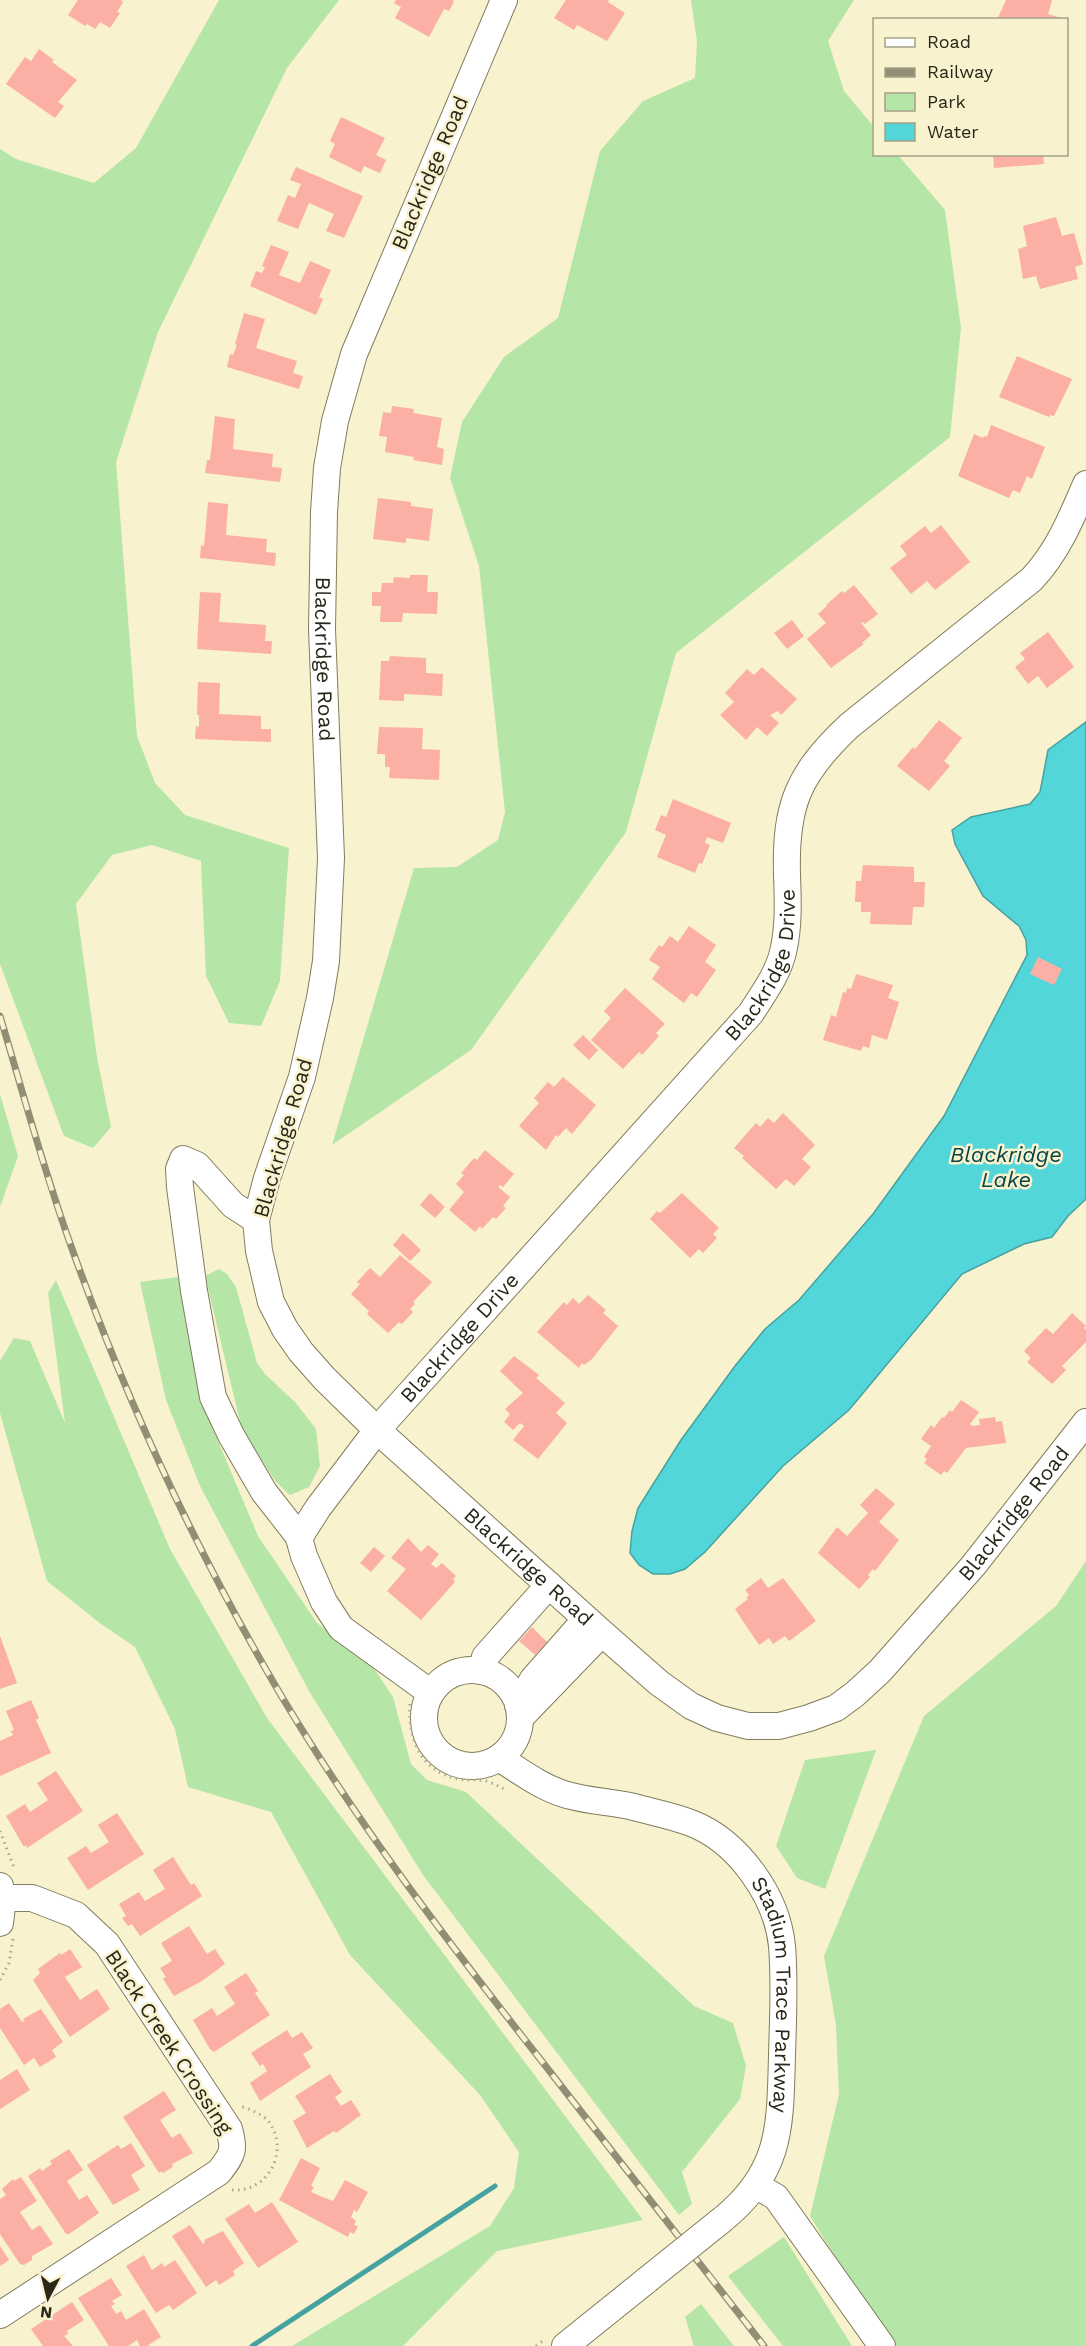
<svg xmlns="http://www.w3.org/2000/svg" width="1086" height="2346" font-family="'Work Sans',sans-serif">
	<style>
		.green { fill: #b5e6a7 }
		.water { fill: #53d6d9; stroke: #46a2a0; stroke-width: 1.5 }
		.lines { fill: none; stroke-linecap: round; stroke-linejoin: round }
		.stream { stroke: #46a2a0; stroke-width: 5 }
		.building { fill: #fbafa5 }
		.minor-casing { stroke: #817c5c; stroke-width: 28 }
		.path { stroke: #ada88d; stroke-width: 3; stroke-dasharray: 1.5 4.5; stroke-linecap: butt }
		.minor { stroke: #fff; stroke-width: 26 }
		.rail-casing { stroke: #928e76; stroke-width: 7 }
		.rail { stroke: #f8f2cf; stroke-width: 4.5; stroke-dasharray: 14; stroke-linecap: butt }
		.minor-bridge-casing { stroke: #817c5c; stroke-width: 28; stroke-linecap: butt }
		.minor-bridge { stroke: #fff; stroke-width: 26 }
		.labels { text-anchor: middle; stroke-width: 5; stroke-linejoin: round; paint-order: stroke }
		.street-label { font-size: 21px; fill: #29271a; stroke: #f8f2cf }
		.water-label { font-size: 22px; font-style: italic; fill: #084547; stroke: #f8f2cf }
	</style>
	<rect width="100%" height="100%" fill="#f8f2cf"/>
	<path class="green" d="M219,0H339L287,68L158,332L116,462L137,736L155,783L185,815L289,848L280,981L261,1026L229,1023L206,976L201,861L152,845L112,855L76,904L97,1057L111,1127L93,1148L64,1136L0,964V149L16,159L94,183L136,148Z
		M691,0H854L828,41L844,91L874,127V154L898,155L945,210L961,328L950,437L676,653L626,832L471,1050L332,1145L414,868L457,867L498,840L505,812L479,566L450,478L462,422L504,357L558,318L600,151L643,101L695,78L697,41Z
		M0,1094L18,1156L0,1207Z
		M219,1269L227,1274L236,1287L257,1363L265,1374L296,1403L316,1429L320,1466L309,1487L290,1495L275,1481L242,1430L205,1276Z
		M178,1277L202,1403L258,1536L317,1623L371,1664L393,1697L411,1764L427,1780L466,1792L694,2006L733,2023L746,2066L740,2099L682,2172L692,2204L679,2215L423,1875L309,1691L200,1486L166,1400L140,1282Z
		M56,1280L170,1549L267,1718L643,2220L497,2251L403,2346H292L490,2226L514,2188L519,2152L480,2095L350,1955L271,1812L188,1787L175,1729L135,1647L101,1624L47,1581L0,1413V1361L14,1338L30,1341L65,1423L48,1293Z
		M1086,1561V2346H890L810,2216L839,2094L836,2025L824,1956L924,1716L1056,1606Z
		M876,1750L825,1889L797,1878L776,1846L805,1760Z
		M784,2237L852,2346H783L728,2276Z
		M701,2304L734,2346H694L685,2317Z"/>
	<path class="water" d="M1086,722V1199L1068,1216L1052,1237L1024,1244L962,1274L849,1410L783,1466L705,1552L685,1569L670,1574H653L639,1565L630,1553L632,1531L638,1508L681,1440L735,1366L765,1329L799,1300L873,1214L944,1116L1027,955L1026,940L1019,926L983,896L955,844L952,830L971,817L1030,804L1040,792L1048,750Z"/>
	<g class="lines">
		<path class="stream" d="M252,2346L495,2186"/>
	</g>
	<path class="building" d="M78,0H121L123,2L117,12L120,13L110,28L100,22L95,29L87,24L85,26L68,15Z
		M396,0H452L454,1L449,11L444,9L429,37L395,18L401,7L394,3Z
		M566,0H609L608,2L625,13L607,41L577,25L574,30L554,18Z
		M1006,0H1052L1048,14L1061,18V20H997Z
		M39,49L54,60L52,62L77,80L58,102L64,106L55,118L6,84L25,57L31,61Z
		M341,117L385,138L376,155L386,160L380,173L364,166L361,173L329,157L335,144L330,141Z
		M993,154H1043L1044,164L994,168Z
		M296,167L363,196L344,238L326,231L334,214L309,203L298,229L277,221L288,195L295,198L301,184L290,180Z
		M1056,217L1062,236L1074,233L1083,264L1075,267L1078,279L1040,289L1036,276L1023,279L1018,249L1027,246L1023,226Z
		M271,245L289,252L279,275L300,283L310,261L331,270L319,297L323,299L316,315L250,286L256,271L262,273L265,267L262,266Z
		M244,313L265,319L256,348L297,361L293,373L303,376L299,389L227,367L230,354L233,355L237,345L235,344Z
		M1017,356L1072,379L1054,416L1050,415L1049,417L999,397Z
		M392,406L414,409L413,413L442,418L437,447L444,449L442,465L413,460L414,457L385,452L387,437L379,436L383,412L391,413Z
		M215,416L235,419L233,449L273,454L272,467L282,468L280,482L205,473L207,460H210Z
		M991,425L1045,447L1032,479L1027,476L1020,493L1013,490L1009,498L958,476L974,434L983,438L984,436L987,437Z
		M378,498L411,502V506L433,509L429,541L406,538V543L373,539Z
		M208,502L228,504L226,535L267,539L266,552L276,553L275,566L200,558L201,545L204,546Z
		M941,525L970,562L935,590L927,581L911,594L890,568L907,555L900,546L925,526L931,533Z
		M410,575H428L427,592H438L437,614L403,613L402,622H380L381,606H372V592H381L382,583H393L394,577L410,578Z
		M854,585L878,614L865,624L862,622L861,623L871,635L862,643L864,644L831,668L807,639L826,623L818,614L827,606L826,605L842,591L844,593Z
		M200,592L221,593L219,622L266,625L265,641H272L271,654L197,649Z
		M792,620L804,636L787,649L774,633Z
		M1048,632L1074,667L1047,688L1038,676L1028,684L1015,667L1025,659L1020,653Z
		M390,656L426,658V673L443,674L442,696L404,694V701L379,700L381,661H389Z
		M762,667L797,699L781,715L778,711L770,715L779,723L767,736L757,727L746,740L720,715L734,702L725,693L747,669L754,675Z
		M198,682L220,683L219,714L261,716V729H271V742L195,739L196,726L199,727V715H197Z
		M939,720L962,738L944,761L950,766L929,791L897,766L913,747L915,749Z
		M379,727L423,728L422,749L440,750L439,780L389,778L390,767H385V754H377Z
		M673,799L731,823L723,843L707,837L705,843L710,845L702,864L699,863L695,873L657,857L666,835L655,830L661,815L666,817Z
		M863,865L914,867V882H925L924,907H913L912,925L870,924L871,912H861V902H855L856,881H861Z
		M689,926L716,945L705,962L716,970L697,997L691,993L684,1003L652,979L660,967L649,960L659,945L662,947L670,936L678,942Z
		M1038,957L1062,969L1054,985L1030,974Z
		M856,974L893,985L888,998L899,1002L887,1040L872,1035L869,1048L863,1046L861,1051L823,1040L831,1015L836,1017L843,992L846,993L847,988L851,989Z
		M625,988L665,1024L656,1033L659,1036L642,1055L639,1052L623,1069L591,1040L611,1018L604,1011Z
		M583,1035L598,1050L589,1060L573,1045Z
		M563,1077L596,1105L572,1134L566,1128L558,1137L556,1135L546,1150L519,1126L539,1103L534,1098L548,1082L554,1087Z
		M783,1113L815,1145L802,1159L811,1167L794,1186L786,1179L776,1189L742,1158L744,1156L734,1148L756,1123L760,1127L768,1118L774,1123Z
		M485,1150L514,1174L503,1187L500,1185L498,1187L510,1197L503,1206L506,1208L496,1219L493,1217L482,1229L480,1226L475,1232L449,1210L464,1192L456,1184L464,1175L461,1173L474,1158L477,1160Z
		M430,1193L445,1207L435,1218L420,1205Z
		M682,1193L719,1228L713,1234L717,1238L703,1253L699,1249L690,1258L650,1219L657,1211L660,1213Z
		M403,1233L421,1250L410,1261L393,1245Z
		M400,1255L432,1282L413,1302L415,1304L410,1309L413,1312L402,1324L399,1322L388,1333L367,1314L369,1311L351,1294L360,1284L357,1282L370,1268L380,1277Z
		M588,1295L606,1310L603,1313L618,1326L592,1359L584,1365L582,1363L579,1368L537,1332L564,1302L567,1305L573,1298L579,1304Z
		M1072,1313L1086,1326L1084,1328L1086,1330V1342L1062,1366L1066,1370L1052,1384L1027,1362L1031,1358L1024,1351L1046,1328L1053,1334Z
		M514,1356L539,1375L536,1378L565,1403L556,1413L567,1423L538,1459L513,1440L524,1426L520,1423L513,1430L504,1422L510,1414L505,1409L523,1393L500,1371Z
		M961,1400L979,1412L970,1424L972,1426L980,1425L979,1419L995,1417L996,1422L1002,1421L1006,1443L966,1448L947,1473L944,1471L941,1475L924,1463L927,1459L924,1457L931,1446L921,1439L931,1425L934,1428L942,1417L944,1418L950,1410L952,1412Z
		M876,1488L895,1504L879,1522L899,1540L875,1571L873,1569L868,1575L870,1577L859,1589L818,1553L837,1527L847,1536L868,1513L860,1505Z
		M408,1538L421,1552L428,1545L439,1554L431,1564L436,1568L442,1563L456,1576L453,1579L455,1582L421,1620L387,1591L406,1569L391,1558Z
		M374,1547L385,1556L371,1572L360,1563Z
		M761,1578L768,1588L783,1578L816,1621L789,1641L785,1636L773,1644L769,1638L759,1645L735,1609L748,1599L746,1598L749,1595L745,1590Z
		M532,1627L547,1642L535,1655L519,1641Z
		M0,1636L17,1683L0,1689Z
		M31,1700L39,1718L36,1720L51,1753L0,1776V1741L13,1735L11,1731L14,1730L6,1711Z
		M56,1771L83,1811L27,1848L26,1845L24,1847L6,1816L25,1804L30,1812L48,1800L37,1783Z
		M117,1813L144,1854L88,1890L67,1858L86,1846L91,1853L109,1842L98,1825Z
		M173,1857L191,1885L194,1883L202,1896L140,1936L132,1924L128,1926L122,1918L126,1916L119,1904L139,1892L145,1901L165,1889L153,1870Z
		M189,1926L207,1954L215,1949L225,1964L202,1981L174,1996L163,1979L166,1977L160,1968L172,1961L161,1943Z
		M70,1949L82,1967L65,1977L80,2000L97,1989L110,2009L70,2037L33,1980L40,1973L38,1969L60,1953L61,1955Z
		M246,1973L258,1991L255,1993L270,2015L214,2052L210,2049L193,2020L212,2008L217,2016L235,2004L224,1987Z
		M9,2003L22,2022L25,2021L23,2019L41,2009L63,2042L52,2050L56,2057L40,2067L34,2058L24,2065L0,2028V2009Z
		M287,2030L292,2038L302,2032L313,2048L303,2054L311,2067L260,2101L250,2083L267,2071L263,2064L260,2066L251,2053Z
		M17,2069L30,2090L0,2109V2080Z
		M330,2074L342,2092L335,2097L341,2106L351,2100L361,2115L336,2133L334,2131L307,2148L293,2121L306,2113L295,2096Z
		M164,2091L176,2110L160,2120L172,2138L180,2133L193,2153L172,2164L173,2167L163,2173L162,2171L159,2173L123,2117Z
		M131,2143L145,2166L131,2175L140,2190L113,2205L87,2165L118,2145L121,2149Z
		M69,2149L83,2170L67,2181L79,2200L87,2195L99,2213L69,2234H66L28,2176L40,2168L42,2171L52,2164L50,2161Z
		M301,2158L320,2168L311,2186L314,2187L311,2192L320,2196L333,2201L345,2180L368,2192L357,2212L354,2210L351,2217L356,2221L354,2225L358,2226L354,2234L350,2232L348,2237L279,2200Z
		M21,2177L37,2201L20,2212L32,2230L40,2225L53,2244L32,2256V2260L24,2265L20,2264L0,2234V2199L6,2195L2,2189L13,2179L14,2181Z
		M272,2202L298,2242L258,2268L225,2219L249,2204L255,2213Z
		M190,2225L203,2244L205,2242L204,2240L223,2231L244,2263L233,2271L235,2275L219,2285L216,2280L206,2287L172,2236Z
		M0,2246L9,2260L0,2266Z
		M144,2255L152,2270L162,2263L164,2267L175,2260L197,2293L173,2310L169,2305L156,2313L126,2266Z
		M111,2278L122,2295L112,2301L115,2304L111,2306L116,2314L121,2311L126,2320L144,2309L161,2337L147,2346H140L137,2340L128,2346H109L78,2298Z
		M72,2302L84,2320L67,2331L68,2334L64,2336L73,2346H43L31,2329Z"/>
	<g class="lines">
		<g class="minor-casing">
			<g id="minor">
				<path id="s1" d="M504,0L354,354L335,421L327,468L324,512L322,629L331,858L326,961L320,998L302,1077L267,1178L256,1220L259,1251L271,1302L285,1329L301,1352L324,1378L377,1430L602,1633L659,1683L691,1706L717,1718L748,1726H779L809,1718L836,1708L855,1694L880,1671L973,1566L1086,1422"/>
				<path d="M256,1220L233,1205L197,1165L183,1159L179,1169L180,1187L194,1291L213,1397L231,1435L264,1492L300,1538"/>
				<circle cx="472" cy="1718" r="48"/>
				<path d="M481,1671L485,1657L549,1585"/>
				<path id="s2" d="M431,1693L341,1628L324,1602L304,1556L299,1538L318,1508L377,1430L751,1013C763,994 778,974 783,952C789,927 788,901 787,875C785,805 798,774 849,726L1032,579C1058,551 1071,519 1086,484"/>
				<path d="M518,1705L533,1679L586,1619"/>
				<path d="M520,1718L602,1633"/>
				<path id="s3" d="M499,1758C520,1771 542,1788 567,1795C588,1801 612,1802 634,1807C652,1812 673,1816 691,1823C738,1841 777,1896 782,1946C785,1982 783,2019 782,2055C780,2126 782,2171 723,2219"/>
				<path d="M0,1886L3,1898L0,1923"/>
				<path d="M757,2186L776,2197L882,2346"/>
				<path d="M0,2315L219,2172C233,2154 235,2150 229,2129L107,1944L76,1915L32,1898H3"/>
				<path d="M565,2346L647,2280"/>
			</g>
		</g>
		<path class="path" d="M410,1704C408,1739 420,1771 458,1779C467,1781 477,1779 486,1781C492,1783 498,1786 504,1789
			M0,1831L15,1870
			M0,1980L9,1963L13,1939
			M232,2190C268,2193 290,2151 269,2122C263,2114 249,2109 240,2106
			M536,2346L544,2340"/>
		<use href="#minor" class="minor"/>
		<g class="rail-casing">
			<path id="rail" d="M0,1016C23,1093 44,1171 71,1246C127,1403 197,1553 282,1697C359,1826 451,1946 544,2064C617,2158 691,2252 764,2346"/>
		</g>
		<use href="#rail" class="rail"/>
		<g class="minor-bridge-casing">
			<path id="minor-bridge" d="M647,2280L723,2219"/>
		</g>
		<use href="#minor-bridge" class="minor-bridge"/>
	</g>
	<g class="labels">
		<g class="street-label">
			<text transform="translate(430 173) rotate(-67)" y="7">Blackridge Road</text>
			<text dy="7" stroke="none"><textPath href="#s1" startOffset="693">Blackridge Road</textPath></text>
			<text dy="7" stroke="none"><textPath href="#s2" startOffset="954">Blackridge Drive</textPath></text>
			<text transform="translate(283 1138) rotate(-74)" y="7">Blackridge Road</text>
			<text dy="7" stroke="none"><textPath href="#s2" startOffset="468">Blackridge Drive</textPath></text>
			<text dy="7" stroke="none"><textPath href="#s1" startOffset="2349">Blackridge Road</textPath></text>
			<text dy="7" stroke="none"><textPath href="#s1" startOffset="1719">Blackridge Road</textPath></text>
			<text dy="7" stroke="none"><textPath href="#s3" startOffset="412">Stadium Trace Parkway</textPath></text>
			<text transform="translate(169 2042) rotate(57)" y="7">Black Creek Crossing</text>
		</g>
		<g class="water-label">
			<text x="1006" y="1162">Blackridge<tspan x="1006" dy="25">Lake</tspan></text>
		</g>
	</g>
	<rect x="873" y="18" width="195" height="138" fill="#f8f2cf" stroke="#a5a187" stroke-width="1.5"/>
	<rect x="885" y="38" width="30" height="9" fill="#ffffff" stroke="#a5a187" stroke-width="1.5"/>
	<text x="927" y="48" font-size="18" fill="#29271a">Road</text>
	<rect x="885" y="68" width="30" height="9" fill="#928e76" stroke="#a5a187" stroke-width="1.5"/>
	<text x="927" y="78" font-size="18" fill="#29271a">Railway</text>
	<rect x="885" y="93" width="30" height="18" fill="#b5e6a7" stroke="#a5a187" stroke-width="1.5"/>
	<text x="927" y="108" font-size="18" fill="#29271a">Park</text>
	<rect x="885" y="123" width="30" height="18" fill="#53d6d9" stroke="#a5a187" stroke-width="1.5"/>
	<text x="927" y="138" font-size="18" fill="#29271a">Water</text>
	<g transform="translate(48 2298) rotate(187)" stroke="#f8f2cf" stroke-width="4.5" paint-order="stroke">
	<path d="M0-4.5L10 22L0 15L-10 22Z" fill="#29271a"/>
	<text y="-9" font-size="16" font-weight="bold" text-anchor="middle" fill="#29271a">N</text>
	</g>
</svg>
